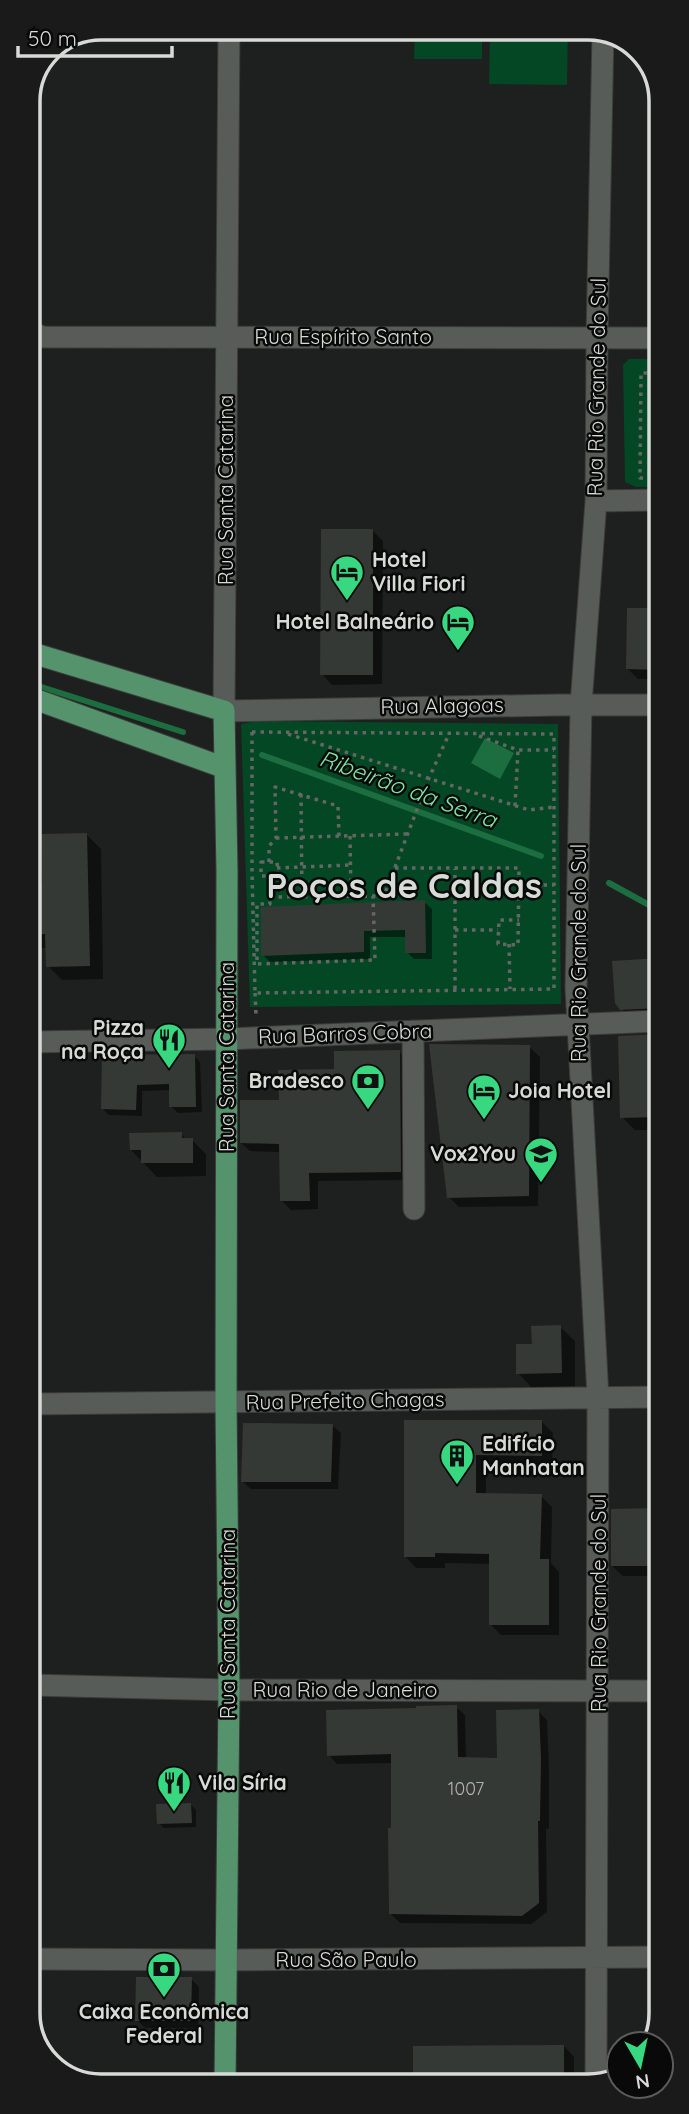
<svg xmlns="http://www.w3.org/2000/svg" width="689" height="2114" font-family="Quicksand,sans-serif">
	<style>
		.green { fill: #034724 }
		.water { fill: #1c6d3f }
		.shadow { fill: #0007 }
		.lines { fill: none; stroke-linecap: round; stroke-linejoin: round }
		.stream { stroke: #1c6d3f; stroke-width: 6 }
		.building { fill: #353936 }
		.minor-casing { stroke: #393c3a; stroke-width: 23 }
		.major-casing { stroke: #393c3a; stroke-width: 23 }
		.path { stroke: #646765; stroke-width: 3.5; stroke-dasharray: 3.5 5; stroke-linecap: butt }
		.minor { stroke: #585c59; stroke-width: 21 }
		.major { stroke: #54936c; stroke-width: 21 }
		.labels { text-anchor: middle; stroke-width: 5; stroke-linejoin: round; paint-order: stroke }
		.number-label { font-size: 18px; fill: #afb2b0 }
		.street-label { font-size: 21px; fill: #d8dad8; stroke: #080908 }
		.poi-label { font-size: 21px; font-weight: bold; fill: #d8dad8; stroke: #080908; text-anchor: start }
		.water-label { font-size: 23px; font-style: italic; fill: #7ce4a1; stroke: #080908 }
		.town-label { font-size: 35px; font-weight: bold; fill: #d8dcd9; stroke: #080908 }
		.rim { fill: none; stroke: #d8dad8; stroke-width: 3.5 }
	</style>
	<rect width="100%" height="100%" fill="#1d201e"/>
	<path class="green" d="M415,28H482V59H414Z
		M490,28H568L567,85L489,84Z
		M629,359H659V487H636L625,482L623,365Z
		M257,721L558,724L561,1004L250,1007L241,724Z"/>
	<path class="water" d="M485,738L514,753L500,779L471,763Z"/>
	<path class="shadow" d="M373,531L383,541L382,684L332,685L322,674Z
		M628,609L659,610V679H638L628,669Z
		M87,835L101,849L103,979L62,980L48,966L47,948H33L29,944V885H44Z
		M424,902L432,909V959H414L407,952L406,937H370V959L270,962L263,955Z
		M660,960V1021L635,1022L616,1002Z
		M660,1036V1130H635L622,1117Z
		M529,1047L540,1057L538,1206L459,1207L449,1197Z
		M399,1052L408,1060L409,1180L318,1181V1209L291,1210L282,1201L281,1152L250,1151L241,1143L280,1102Z
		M194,1056L200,1062L202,1112L178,1113L171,1106V1090L142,1091V1116L109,1115L103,1109L104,1057Z
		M181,1134L187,1140H192L206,1154V1176L157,1177L131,1150Z
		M560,1327L575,1341V1387L532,1388L518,1373L533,1345Z
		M406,1421L542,1422L553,1433L552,1466L486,1465V1495L541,1496L552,1507L551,1563L559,1572V1635H501L490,1624L491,1564L445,1563V1568H416L406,1557Z
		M333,1426L341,1433L338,1489H251L243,1482Z
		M613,1510H660V1576H623L612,1566Z
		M456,1707L465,1715L466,1759H499L538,1711L547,1720L549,1768V1829H546L547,1912L531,1924L400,1923L391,1914L393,1763L337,1764L329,1755Z
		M191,1805L196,1810V1827L164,1828L159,1823Z
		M191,1979L199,1987L198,2028H145L137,2020Z
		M564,2046L574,2057V2084L415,2083Z"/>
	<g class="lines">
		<path class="stream" d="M29,683L183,732
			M262,755L541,856
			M609,883L660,911"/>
	</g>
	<path class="building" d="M321,529H373V675H320Z
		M627,608H659V670L626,669Z
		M87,833L90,966L46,967L45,934H29V884L42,883L41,834Z
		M425,900L426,953H405V930L364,931V952L261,956V907Z
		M660,958V1008L620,1010L615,1003L612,961Z
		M660,1034V1117L620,1118L618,1036Z
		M429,1044L530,1045L529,1196L447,1198Z
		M400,1050L401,1172L309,1173L310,1201H280L279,1144L240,1143V1100H279L278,1070L334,1069V1051Z
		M195,1054L196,1107H169V1084L137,1085L136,1110L101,1109L102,1055Z
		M182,1132V1138H193V1163H141V1150H130L129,1133Z
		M561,1325L562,1373L516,1374V1344H532L531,1326Z
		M404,1420H542V1456L476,1455V1493L542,1494L540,1559H549V1625H489V1554L435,1553V1557H404Z
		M243,1423L333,1424L331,1482H241Z
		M660,1508V1566H611V1509Z
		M457,1705L458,1757L497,1758L496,1710L539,1709L541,1758L540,1821H538L539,1903L522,1916L389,1914L388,1828H391V1754L327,1756L326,1710L416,1708V1706Z
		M191,1803L192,1823L157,1824L156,1804Z
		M136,1977H192L191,2021H135Z
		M564,2045V2083L413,2084V2046Z"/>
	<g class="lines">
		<g class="minor-casing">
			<path id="minor" d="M229,28L224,711L557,705H659
				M28,330L42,337L659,338
				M596,501L659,500
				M413,1031L414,1209
				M29,1042L227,1039L660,1021
				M30,1404L660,1397
				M30,1685L229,1690L661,1691
				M30,1959L225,1960L661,1957
				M596,2084L598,1397L576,988L581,705L596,501L597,338L603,32"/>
		</g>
		<g class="major-casing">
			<path id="major" d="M29,652L224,711L227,871L226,1403L229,1690L225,2085
				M29,697L225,768"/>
		</g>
		<path class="path" d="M643,478H640L641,373H659
			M252,732L554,734V989L255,993L252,872Z
			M288,734L529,810L554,807
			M479,736L518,750H554
			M301,794L302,897
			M515,806L518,750
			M350,836L351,897
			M276,838L407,834
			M261,862H277L278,876H261Z
			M269,862V846L276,838L275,787L338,806L339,836
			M277,868L351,865
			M395,868H519L518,945L498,944L499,920H519
			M269,876L270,904H257V964L375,960L373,896
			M518,885H554
			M270,897L384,896L429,778L449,734
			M455,930H498
			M509,944L510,989
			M455,989V869
			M255,993L256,1015"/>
		<use href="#minor" class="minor"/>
		<use href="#major" class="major"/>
	</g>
	<defs>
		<g id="hotel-pin" transform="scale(1.75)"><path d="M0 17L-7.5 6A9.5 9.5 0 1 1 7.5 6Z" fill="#38d880" stroke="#080908"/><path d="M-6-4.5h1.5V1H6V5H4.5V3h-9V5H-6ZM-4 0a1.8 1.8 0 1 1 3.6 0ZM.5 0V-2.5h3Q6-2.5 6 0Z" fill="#111"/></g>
		<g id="restaurant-pin" transform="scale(1.75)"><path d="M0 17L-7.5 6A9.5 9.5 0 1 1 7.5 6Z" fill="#38d880" stroke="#080908"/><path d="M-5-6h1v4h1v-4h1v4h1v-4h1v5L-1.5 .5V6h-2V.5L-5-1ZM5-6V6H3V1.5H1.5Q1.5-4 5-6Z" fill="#111"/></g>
		<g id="bank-pin" transform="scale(1.75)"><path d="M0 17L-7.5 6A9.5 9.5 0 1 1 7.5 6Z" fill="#38d880" stroke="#080908"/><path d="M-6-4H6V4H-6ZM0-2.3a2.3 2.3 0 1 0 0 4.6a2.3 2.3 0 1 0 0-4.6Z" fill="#111"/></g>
		<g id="school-pin" transform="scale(1.75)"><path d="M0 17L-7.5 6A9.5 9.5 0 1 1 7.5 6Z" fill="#38d880" stroke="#080908"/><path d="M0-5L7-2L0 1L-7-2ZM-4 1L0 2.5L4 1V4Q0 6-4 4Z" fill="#111"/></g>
		<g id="building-pin" transform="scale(1.75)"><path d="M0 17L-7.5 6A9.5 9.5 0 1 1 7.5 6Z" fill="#38d880" stroke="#080908"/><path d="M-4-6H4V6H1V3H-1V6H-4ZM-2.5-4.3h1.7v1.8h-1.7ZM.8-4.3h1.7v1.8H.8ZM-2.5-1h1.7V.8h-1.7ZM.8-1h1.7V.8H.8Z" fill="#111"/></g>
	</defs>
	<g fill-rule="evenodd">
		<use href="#hotel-pin" x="347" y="572"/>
		<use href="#hotel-pin" x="458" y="622"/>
		<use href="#restaurant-pin" x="169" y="1040"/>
		<use href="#bank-pin" x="368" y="1081"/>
		<use href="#hotel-pin" x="484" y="1091"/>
		<use href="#school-pin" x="541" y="1154"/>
		<use href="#building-pin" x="457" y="1456"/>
		<use href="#restaurant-pin" x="174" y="1783"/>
		<use href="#bank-pin" x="164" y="1969"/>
	</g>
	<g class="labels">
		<g class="number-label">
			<text x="466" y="1795">1007</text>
		</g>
		<g class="street-label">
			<text x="343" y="344">Rua Espírito Santo</text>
			<text transform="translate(597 387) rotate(-89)" y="7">Rua Rio Grande do Sul</text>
			<text transform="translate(226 490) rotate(-90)" y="7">Rua Santa Catarina</text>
			<text transform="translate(442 706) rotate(-1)" y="7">Rua Alagoas</text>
			<text transform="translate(579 953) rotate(-90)" y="7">Rua Rio Grande do Sul</text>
			<text transform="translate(345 1034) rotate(-2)" y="7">Rua Barros Cobra</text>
			<text transform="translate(227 1057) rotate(-90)" y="7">Rua Santa Catarina</text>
			<text transform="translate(345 1401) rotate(-1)" y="7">Rua Prefeito Chagas</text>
			<text transform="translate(599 1603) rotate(-90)" y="7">Rua Rio Grande do Sul</text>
			<text transform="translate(228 1624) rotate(-90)" y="7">Rua Santa Catarina</text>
			<text x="345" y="1697">Rua Rio de Janeiro</text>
			<text x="346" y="1967">Rua São Paulo</text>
		</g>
		<g class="poi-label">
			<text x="372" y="567">Hotel<tspan x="372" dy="24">Villa Fiori</tspan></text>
			<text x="434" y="629" text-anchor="end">Hotel Balneário</text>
			<text x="144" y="1035" text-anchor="end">Pizza<tspan x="144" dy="24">na Roça</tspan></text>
			<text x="344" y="1088" text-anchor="end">Bradesco</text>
			<text x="508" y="1098">Joia Hotel</text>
			<text x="516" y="1161" text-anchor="end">Vox2You</text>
			<text x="482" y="1451">Edifício<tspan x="482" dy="24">Manhatan</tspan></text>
			<text x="198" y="1790">Vila Síria</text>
			<text x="164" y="2019" text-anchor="middle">Caixa Econômica<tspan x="164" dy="24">Federal</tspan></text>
		</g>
		<g class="water-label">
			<text transform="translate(408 789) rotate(20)" y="8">Ribeirão da Serra</text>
		</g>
		<g class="town-label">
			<text x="404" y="898">Poços de Caldas</text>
		</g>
	</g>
	<path d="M0 0H689V2114H0ZM101 40H588A61 61 0 0 1 649 101V2013A61 61 0 0 1 588 2074H101A61 61 0 0 1 40 2013V101A61 61 0 0 1 101 40Z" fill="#191a19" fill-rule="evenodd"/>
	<path class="rim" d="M101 40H588A61 61 0 0 1 649 101V2013A61 61 0 0 1 588 2074H101A61 61 0 0 1 40 2013V101A61 61 0 0 1 101 40Z"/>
	<g transform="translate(640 2065) rotate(171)"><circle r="33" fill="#080908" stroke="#5b5d5b" stroke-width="2"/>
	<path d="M0-5L12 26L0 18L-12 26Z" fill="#38d880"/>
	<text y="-10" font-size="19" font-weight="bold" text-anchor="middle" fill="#d8dad8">N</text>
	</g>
	<path d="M18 46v10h154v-10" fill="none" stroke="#d8dad8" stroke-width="3.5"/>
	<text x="28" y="46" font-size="21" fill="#d8dad8" stroke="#080908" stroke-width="5" paint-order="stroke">50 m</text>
</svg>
